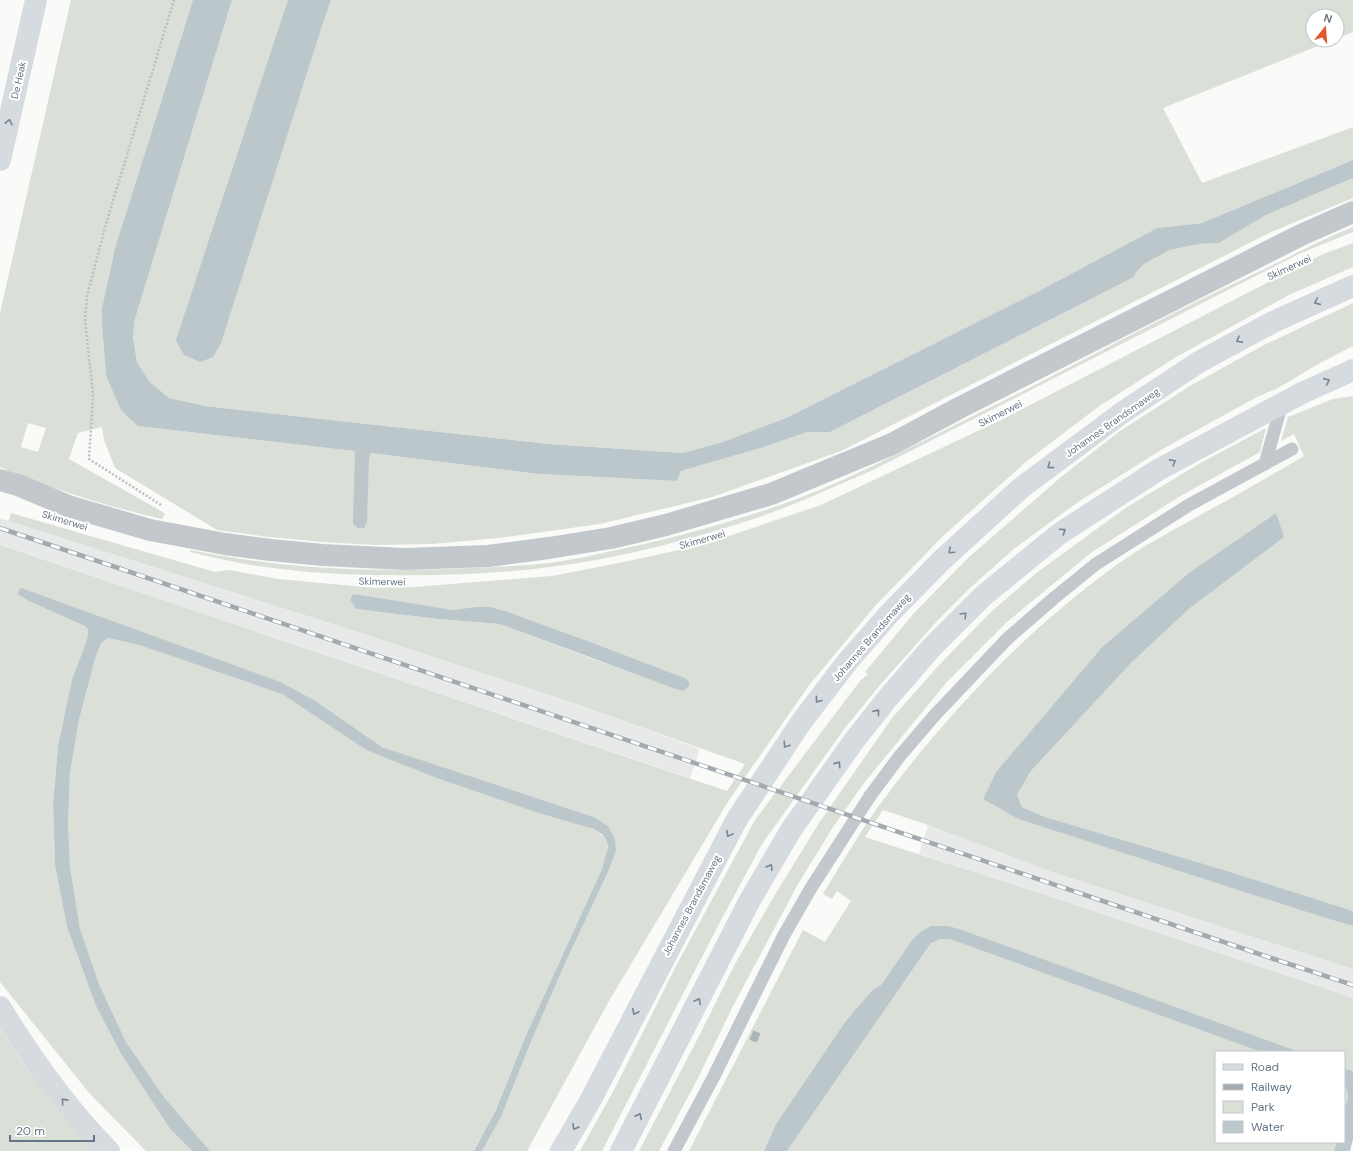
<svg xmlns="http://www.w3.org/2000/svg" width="1353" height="1151" font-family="'DM Sans',sans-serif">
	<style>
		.built { fill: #e8e9e9 }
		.green { fill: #dadfd7; fill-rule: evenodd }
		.water { fill: #bbc7cb }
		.building { fill: #aab3b9; stroke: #dcdcda }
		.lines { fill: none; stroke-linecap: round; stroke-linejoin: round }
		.path { stroke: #bbbfc2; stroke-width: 2.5; stroke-dasharray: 2 2; stroke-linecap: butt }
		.service { stroke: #c3c8cc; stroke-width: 13 }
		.tertiary { stroke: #c3c8cc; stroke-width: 22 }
		.primary { stroke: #d6dbdf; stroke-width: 22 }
		.trunk { stroke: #d6dbdf; stroke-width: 22 }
		.rail-casing { stroke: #a2aab0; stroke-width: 4.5 }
		.rail { stroke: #fff; stroke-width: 3; stroke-dasharray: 9; stroke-linecap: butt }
		.oneway { stroke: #768591 }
		.labels { text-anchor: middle; stroke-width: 4; stroke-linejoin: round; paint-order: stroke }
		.street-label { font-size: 10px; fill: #657683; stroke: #fff }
	</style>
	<rect width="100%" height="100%" fill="#fafaf8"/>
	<path class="built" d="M0,518L358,632L573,703L700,749L690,778L0,545Z
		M928,825L1052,872L1353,969V998L919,854Z"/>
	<path class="green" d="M71,0H193L115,248L102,308V326L106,375L138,426L354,451L355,454L369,459L371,453L539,474L677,481L681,471L764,447L807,432H830L1134,277L1137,271L1144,264L1170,250L1199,244L1219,243L1266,215L1353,178V198L1271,232L841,451L712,497L600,524L499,538L432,544L375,545L322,542L269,537L217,530L115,468L104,440L102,427L78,433L69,459L161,511L165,514L162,519C113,508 64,492 16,475C10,473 6,469 0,467V313ZM28,423L46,428L38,452L21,447Z
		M232,0H288L264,75L320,32L331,0H1353V32L1337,39V16H1313V40H1333L1163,108L1202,183L1353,127V160L1202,223L1157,228L1039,291L786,418L720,443L682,453L549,444L205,406L169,398L149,381L137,362L133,336L135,319Z
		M1353,227V232L1301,253L873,470C836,486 800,503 762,516C694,539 622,558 550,567C497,574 442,576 389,575C348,575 306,573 266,567C240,564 215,558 190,552L191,550C283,569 374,573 469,568C495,567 522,566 549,563C580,559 610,551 640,545C697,532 753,516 807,495C855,476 901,452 947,429C975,415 1003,401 1031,387C1106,348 1181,308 1258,272C1290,257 1320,240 1353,227Z
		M1353,243V267L1289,295L1176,357L1098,407L1027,461L943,536L875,606L810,684L729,800L609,1001L527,1151H482L501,1117L530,1044L568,957L609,870L616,851L594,817L382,747L314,700L281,682L116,623L85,626L88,630L87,640L72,679L58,746L53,803L55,865L67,927L96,1006L121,1054L170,1129L192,1151H146L90,1094L0,982V545L727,791L745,764L573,703L358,632L9,521L11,513L215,572L229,570L278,579L376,588L414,587L552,576L624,562L702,545L821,505L1003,419L1323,254ZM350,600L409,604L453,610L490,607L505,611L593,643L685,678L683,691L590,658L500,624L438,619L356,609Z
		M1353,303V346L1320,363L1278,388L1257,397L1166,447L1078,502L1015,548L971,587L938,620L880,685L845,728L762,844L719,924L602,1151H580L614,1090L676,966L755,820L860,681L868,674L865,672L915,612L968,558L1061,477L1120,431L1190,386L1264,345Z
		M1353,396V911L1221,869L1045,817L1022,807L1017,795L1031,771L1131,663L1190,608L1276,513L1190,572L1102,647L996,772L983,799L1018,819L1322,917L1353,926V969L1052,872L928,825L883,810L865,837L1042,894L1353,998V1071L1344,1068V1052H1300L948,926L919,933L912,940L881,985L873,989L845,1022L776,1124L764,1151H689L803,930L825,942L851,901L837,891L832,899L823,894C841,865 858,835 878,807C945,716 1023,633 1115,566C1144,545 1177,528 1209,510C1241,493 1272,475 1304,456L1294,434L1281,441L1288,417L1333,399Z
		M1266,428L1260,452L1182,495L1092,552L1007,622L946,683L864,783L833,827L798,884L734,1004L697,1080L659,1151H639L696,1042L735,964L773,898L819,823L892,718L941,663L992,611L1039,571L1127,507L1204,461Z
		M108,638L139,645L282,694L366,750L594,829C613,841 608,850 602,869L526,1035L496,1110L474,1151H210L164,1097L126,1042L99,984L80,929L70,866L68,823L70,774L79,720L95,659L101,643Z
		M941,939H950L1261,1052H1216V1142H1337L1334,1151H787L931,943Z
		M0,1028L22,1062L57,1109L95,1151H0Z
		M1344,1085L1346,1087L1348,1097L1344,1112Z"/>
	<path class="water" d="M193,0H232L135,319L133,337L137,362L149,381L169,398L205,406L549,444L682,453L720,443L786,418L1039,291L1157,228L1202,223L1353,160V178L1266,215L1219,243L1199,244L1170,250L1144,264L1137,271L1134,277L830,432H807L764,447L681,471L677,481L539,474L371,453L369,459L367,521L364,528H358L353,524L355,454L354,451L138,426L121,410L106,375L102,326V308L115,248Z
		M288,0H331L320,32L221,343L213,357L200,362L184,355L176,340Z
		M1276,513L1284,537L1190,608L1131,663L1031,771L1017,795L1022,807L1045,817L1221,869L1353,911V926L1322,917L1018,819L983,799L996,772L1102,647L1190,572Z
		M21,588L281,682L314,700L382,747L594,817L608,826L615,840L616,851L609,870L568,957L530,1044L501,1117L482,1151H474L496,1110L526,1035L602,869L608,847L606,840L602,834L594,829L539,813L437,778L366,750L282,694L139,645L108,638L101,643L95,659L79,720L70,774L68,823L70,866L80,929L99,984L126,1042L164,1097L210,1151H192L170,1129L121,1054L96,1006L67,927L55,865L53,803L58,746L72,679L87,640L88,630L85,626L27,600L18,594L19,590Z
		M353,594L453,610L477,607H490L505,611L593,643L685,678L689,682V686L683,691L673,688L500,624L438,619L356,609L350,600Z
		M931,926H948L959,929L1300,1052H1261L950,939H941L931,943L787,1151H764L776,1124L845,1022L873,989L881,985L912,940L919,933Z
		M1344,1068L1353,1071V1139L1350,1151H1334L1337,1142H1344V1112L1348,1097L1346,1087L1344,1085Z"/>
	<path class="building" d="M753,1030L761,1033L757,1043L749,1040Z"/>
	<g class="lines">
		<path class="path" d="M161,505L89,459L93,395L85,320L87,296L106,224L174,0"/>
		<path class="service" d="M1265,464L1282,403
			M674,1151L713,1078L784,935L811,888L870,796L899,757L934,716L1007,639L1054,598L1096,564L1189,505L1292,449"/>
		<path class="tertiary" d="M0,480L18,485L68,506L150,530L225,544L271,550L323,555L405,559L488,556L549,548L611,538L666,525L771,494L892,444L961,407L1301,235L1353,212"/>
		<path class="primary" d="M561,1151L590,1101L737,819L802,721L848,661L890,613L943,559L1021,488L1123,412L1199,362L1273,322L1353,286
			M621,1151L750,900L791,830L853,742L887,699L932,647L983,596L1059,534L1158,470L1302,393L1353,370"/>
		<path class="trunk" d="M0,160L36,0
			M0,1007C32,1059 66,1108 109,1151"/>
		<g class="rail-casing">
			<path id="rail" d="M0,528L1271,958L1353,985"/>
		</g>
		<use href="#rail" class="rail"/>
	</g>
	<defs><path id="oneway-chevron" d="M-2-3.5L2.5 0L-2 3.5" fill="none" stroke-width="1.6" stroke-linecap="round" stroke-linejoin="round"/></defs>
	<g class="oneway">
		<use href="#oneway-chevron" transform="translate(9 122) rotate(-77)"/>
		<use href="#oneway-chevron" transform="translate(1317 302) rotate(156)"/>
		<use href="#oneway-chevron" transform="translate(1239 340) rotate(151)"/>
		<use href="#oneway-chevron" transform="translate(1327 381) rotate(-24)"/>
		<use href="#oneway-chevron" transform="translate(1173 462) rotate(-29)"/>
		<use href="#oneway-chevron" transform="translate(1050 466) rotate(144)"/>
		<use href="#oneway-chevron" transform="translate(1063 531) rotate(-34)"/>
		<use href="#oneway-chevron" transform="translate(951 551) rotate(137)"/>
		<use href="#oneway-chevron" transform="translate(964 615) rotate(-45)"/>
		<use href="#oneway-chevron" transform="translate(818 700) rotate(127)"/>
		<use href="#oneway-chevron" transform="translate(877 712) rotate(-51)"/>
		<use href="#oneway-chevron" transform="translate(786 745) rotate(124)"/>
		<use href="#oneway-chevron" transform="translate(838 764) rotate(-55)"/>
		<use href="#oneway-chevron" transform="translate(729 834) rotate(118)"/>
		<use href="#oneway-chevron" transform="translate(770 867) rotate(-60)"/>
		<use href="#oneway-chevron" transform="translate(698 1001) rotate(-63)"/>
		<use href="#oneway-chevron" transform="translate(635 1012) rotate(117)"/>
		<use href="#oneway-chevron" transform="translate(64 1101) rotate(-132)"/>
		<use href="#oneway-chevron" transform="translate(639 1116) rotate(-63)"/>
		<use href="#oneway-chevron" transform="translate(575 1127) rotate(120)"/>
	</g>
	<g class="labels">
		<g class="street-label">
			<text transform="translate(18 80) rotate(-77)" y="4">De Heak</text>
			<text transform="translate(1289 267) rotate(-25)" y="4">Skimerwei</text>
			<text transform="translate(1000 413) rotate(-27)" y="4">Skimerwei</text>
			<text transform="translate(1112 422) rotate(-35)" y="4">Johannes Brandsmaweg</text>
			<text transform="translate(65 520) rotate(17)" y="4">Skimerwei</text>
			<text transform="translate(702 539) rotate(-16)" y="4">Skimerwei</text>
			<text transform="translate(382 581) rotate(1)" y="4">Skimerwei</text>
			<text transform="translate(871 637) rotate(-49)" y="4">Johannes Brandsmaweg</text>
			<text transform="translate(691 905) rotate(-62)" y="4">Johannes Brandsmaweg</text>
		</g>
	</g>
	<rect x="1215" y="1051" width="130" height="92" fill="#ffffff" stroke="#c1c8cd"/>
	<rect x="1223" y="1064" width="20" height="6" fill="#d6dbdf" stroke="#c1c8cd"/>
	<text x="1251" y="1071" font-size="12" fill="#657683">Road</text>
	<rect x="1223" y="1084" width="20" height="6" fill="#a2aab0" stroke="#c1c8cd"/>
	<text x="1251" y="1091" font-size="12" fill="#657683">Railway</text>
	<rect x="1223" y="1101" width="20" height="12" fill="#dadfd7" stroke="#c1c8cd"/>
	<text x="1251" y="1111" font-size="12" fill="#657683">Park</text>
	<rect x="1223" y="1121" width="20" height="12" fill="#bbc7cb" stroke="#c1c8cd"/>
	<text x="1251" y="1131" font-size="12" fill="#657683">Water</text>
	<g transform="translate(1325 28) rotate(17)"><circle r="19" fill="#ffffff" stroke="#c1c8cd"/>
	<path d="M0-3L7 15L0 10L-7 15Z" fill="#e4572e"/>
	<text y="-6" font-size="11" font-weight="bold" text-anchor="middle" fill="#657683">N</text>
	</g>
	<path d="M10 1135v6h84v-6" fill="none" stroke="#657683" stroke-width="2"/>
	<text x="16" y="1135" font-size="12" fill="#657683" stroke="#ffffff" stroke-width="3" paint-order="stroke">20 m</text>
</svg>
